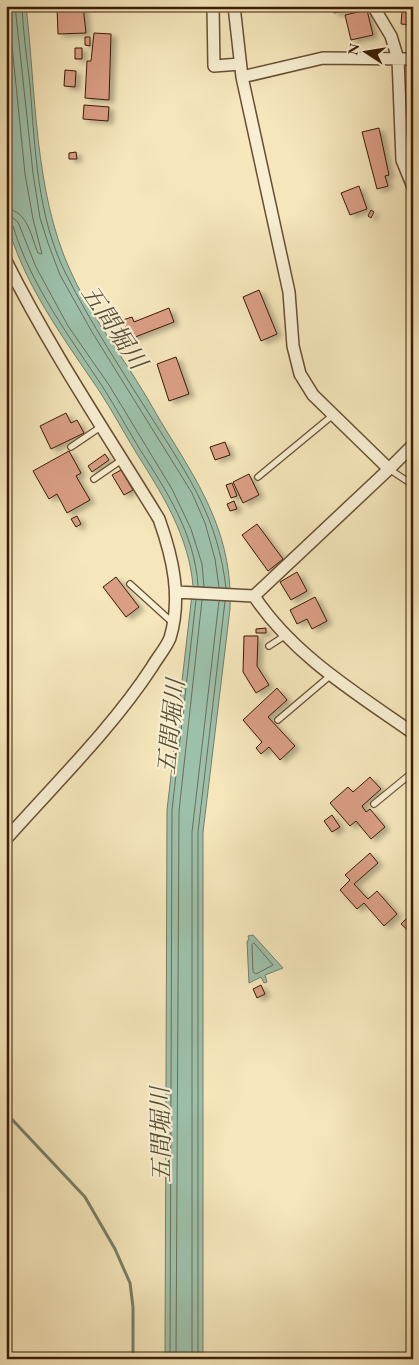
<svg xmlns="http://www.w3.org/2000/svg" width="419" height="1365" font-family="'EB Garamond','Noto Serif JP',serif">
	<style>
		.water { fill: #9dc0aa; stroke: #757e68 }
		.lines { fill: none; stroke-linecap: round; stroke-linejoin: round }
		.shore { stroke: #6b6e57; stroke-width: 1 }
		.stream { stroke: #757e68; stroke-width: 3 }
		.building { fill: #da9e85; stroke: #391b04; filter: url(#shadow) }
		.service-casing { stroke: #684e32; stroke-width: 8 }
		.minor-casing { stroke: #684e32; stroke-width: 14 }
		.service { stroke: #f8efd3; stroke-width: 5.5 }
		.minor { stroke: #f8efd3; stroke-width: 11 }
		.labels { text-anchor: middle; stroke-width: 4.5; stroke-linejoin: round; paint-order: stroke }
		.water-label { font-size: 24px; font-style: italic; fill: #574d36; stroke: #f8efd3 }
	</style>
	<defs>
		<filter id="shadow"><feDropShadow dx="5" dy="3" stdDeviation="2.5" flood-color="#0004"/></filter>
	</defs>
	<rect width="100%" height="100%" fill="#f5e6bb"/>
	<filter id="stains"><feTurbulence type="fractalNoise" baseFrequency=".004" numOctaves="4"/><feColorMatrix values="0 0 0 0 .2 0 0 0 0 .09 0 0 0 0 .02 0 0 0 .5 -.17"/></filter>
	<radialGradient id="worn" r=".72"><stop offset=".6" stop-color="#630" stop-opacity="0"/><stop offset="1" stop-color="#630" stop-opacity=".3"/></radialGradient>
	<path class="water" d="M6,6H26C36,91 34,191 70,270C87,309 115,346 138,383C149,400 158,418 169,435C204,491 233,540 230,609L203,832V1359H165L167,810L193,586C189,537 163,495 137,454C124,433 112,410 98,389C62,336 22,282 6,219Z
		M253,935L283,968L265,975L267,982L264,983L261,977L249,983L247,941L249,940L248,936Z"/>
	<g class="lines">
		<path class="shore" d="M15,6L33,173L40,218L48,243L60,275L92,332L192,493L205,523L215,559L219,587
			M22,6C23,32 27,59 30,85C35,147 37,217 66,274C91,324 123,372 153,420C189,477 218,518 226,588
			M6,209C28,210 31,237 38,253L42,254L33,219L25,174L8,6
			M6,217L13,218L18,222L36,267L68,326L109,385L172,489L191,529L202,564L204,587
			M6,223L13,226C31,286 70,337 104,389C116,408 127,428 139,448C166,490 195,534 198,586
			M254,943L273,965L256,974L253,972L252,945Z
			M170,1359L172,810L196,600
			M176,1359L179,811L202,600
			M192,1359V832L219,601
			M198,1359V832L225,601"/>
		<path class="stream" d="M6,1113L85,1197L115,1249L130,1283L133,1307V1359"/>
	</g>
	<path class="building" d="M83,6L86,33L58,34L57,7Z
		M333,6H349L350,10L334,13Z
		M367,10L373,35L351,40L345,15Z
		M402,12H413V25L401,24Z
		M94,33L111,34L109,100L85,98L87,61H91Z
		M85,37H90V46L85,45Z
		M75,48H82V59H75Z
		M65,70L76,71L75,87L64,86Z
		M84,105L109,107L108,121L83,119Z
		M379,128L389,175L385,176L388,186L377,189L362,132Z
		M76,152L77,159H69V153Z
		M359,186L367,209L350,215L341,193Z
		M371,210L374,212L371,218L368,216Z
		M259,290L277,334L261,341L243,297Z
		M169,308L174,322L130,339L123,320L132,317L134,322Z
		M176,357L189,394L169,401L157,364Z
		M66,413L71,423L77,420L84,433L51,449L40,426Z
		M225,442L230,455L215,460L210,447Z
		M69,451L81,473L76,476L90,500L67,513L57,494L49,499L33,471Z
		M105,454L109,460L92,472L88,466Z
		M121,470L133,490L124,495L112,475Z
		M249,474L259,495L243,503L233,482Z
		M232,483L237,496L231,498L226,485Z
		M234,501L237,509L230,511L227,504Z
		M77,516L81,524L76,527L71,519Z
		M257,524L283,559L268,571L242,535Z
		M297,572L307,591L291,600L280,582Z
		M116,577L139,607L126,617L103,587Z
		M315,597L327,621L312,629L307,619L297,624L290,610Z
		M413,597V609L407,601Z
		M266,628V633H256V629Z
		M244,636H258L257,666L269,685L256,693L243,672Z
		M277,688L287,700L268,717L295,746L280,760L269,747L261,754L256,748L262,742L243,720Z
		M370,777L381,789L362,806L366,812L370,809L385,827L371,839L356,821L350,826L330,803L348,787L353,792Z
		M332,815L340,827L332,832L324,821Z
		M370,853L378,863L354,884L368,899L377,891L397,914L384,926L364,903L357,909L340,890L350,880L345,875Z
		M413,912V932L411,933L401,924Z
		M261,985L265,994L257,998L253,989Z"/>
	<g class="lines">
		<g class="service-casing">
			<path id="service" d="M71,447L102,426
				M389,469L413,485
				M258,477L333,415
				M94,479L123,459
				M130,584L173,623
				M269,646L286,635
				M278,720L331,675
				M374,804L413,772"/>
		</g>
		<g class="minor-casing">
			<path id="minor" d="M213,6L214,66L240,64
				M373,6L391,36L398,59L402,160L413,187
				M242,77L323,58L413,59
				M6,261C51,351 107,434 159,519C173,558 182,598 170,638C166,648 157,658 152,667C113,727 54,785 6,839
				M389,469L413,445
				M176,592L254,596L389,469L313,395L300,374L293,346L289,292L242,77L234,6
				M254,596C293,655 356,693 413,733"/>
		</g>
		<use href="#service" class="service"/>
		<use href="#minor" class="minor"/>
	</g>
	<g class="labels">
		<g class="water-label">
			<text transform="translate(114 327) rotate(56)" y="8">五間堀川</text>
			<text transform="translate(171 727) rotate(-84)" y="8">五間堀川</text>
			<text transform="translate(161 1135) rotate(-91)" y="8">五間堀川</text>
		</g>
	</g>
	<rect width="419" height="1365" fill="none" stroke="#f5e6bb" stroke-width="25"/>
	<rect x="8" y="8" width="404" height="1350" fill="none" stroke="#391b04" stroke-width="2.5"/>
	<rect x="12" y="12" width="394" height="1340" fill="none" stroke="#391b04"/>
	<g transform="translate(366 52) rotate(282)" stroke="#f8efd3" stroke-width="4" paint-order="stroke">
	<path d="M0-4L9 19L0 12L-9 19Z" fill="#391b04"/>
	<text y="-8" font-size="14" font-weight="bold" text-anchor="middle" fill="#391b04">N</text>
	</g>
	<rect width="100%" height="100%" filter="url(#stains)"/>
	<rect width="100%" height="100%" fill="url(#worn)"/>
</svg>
